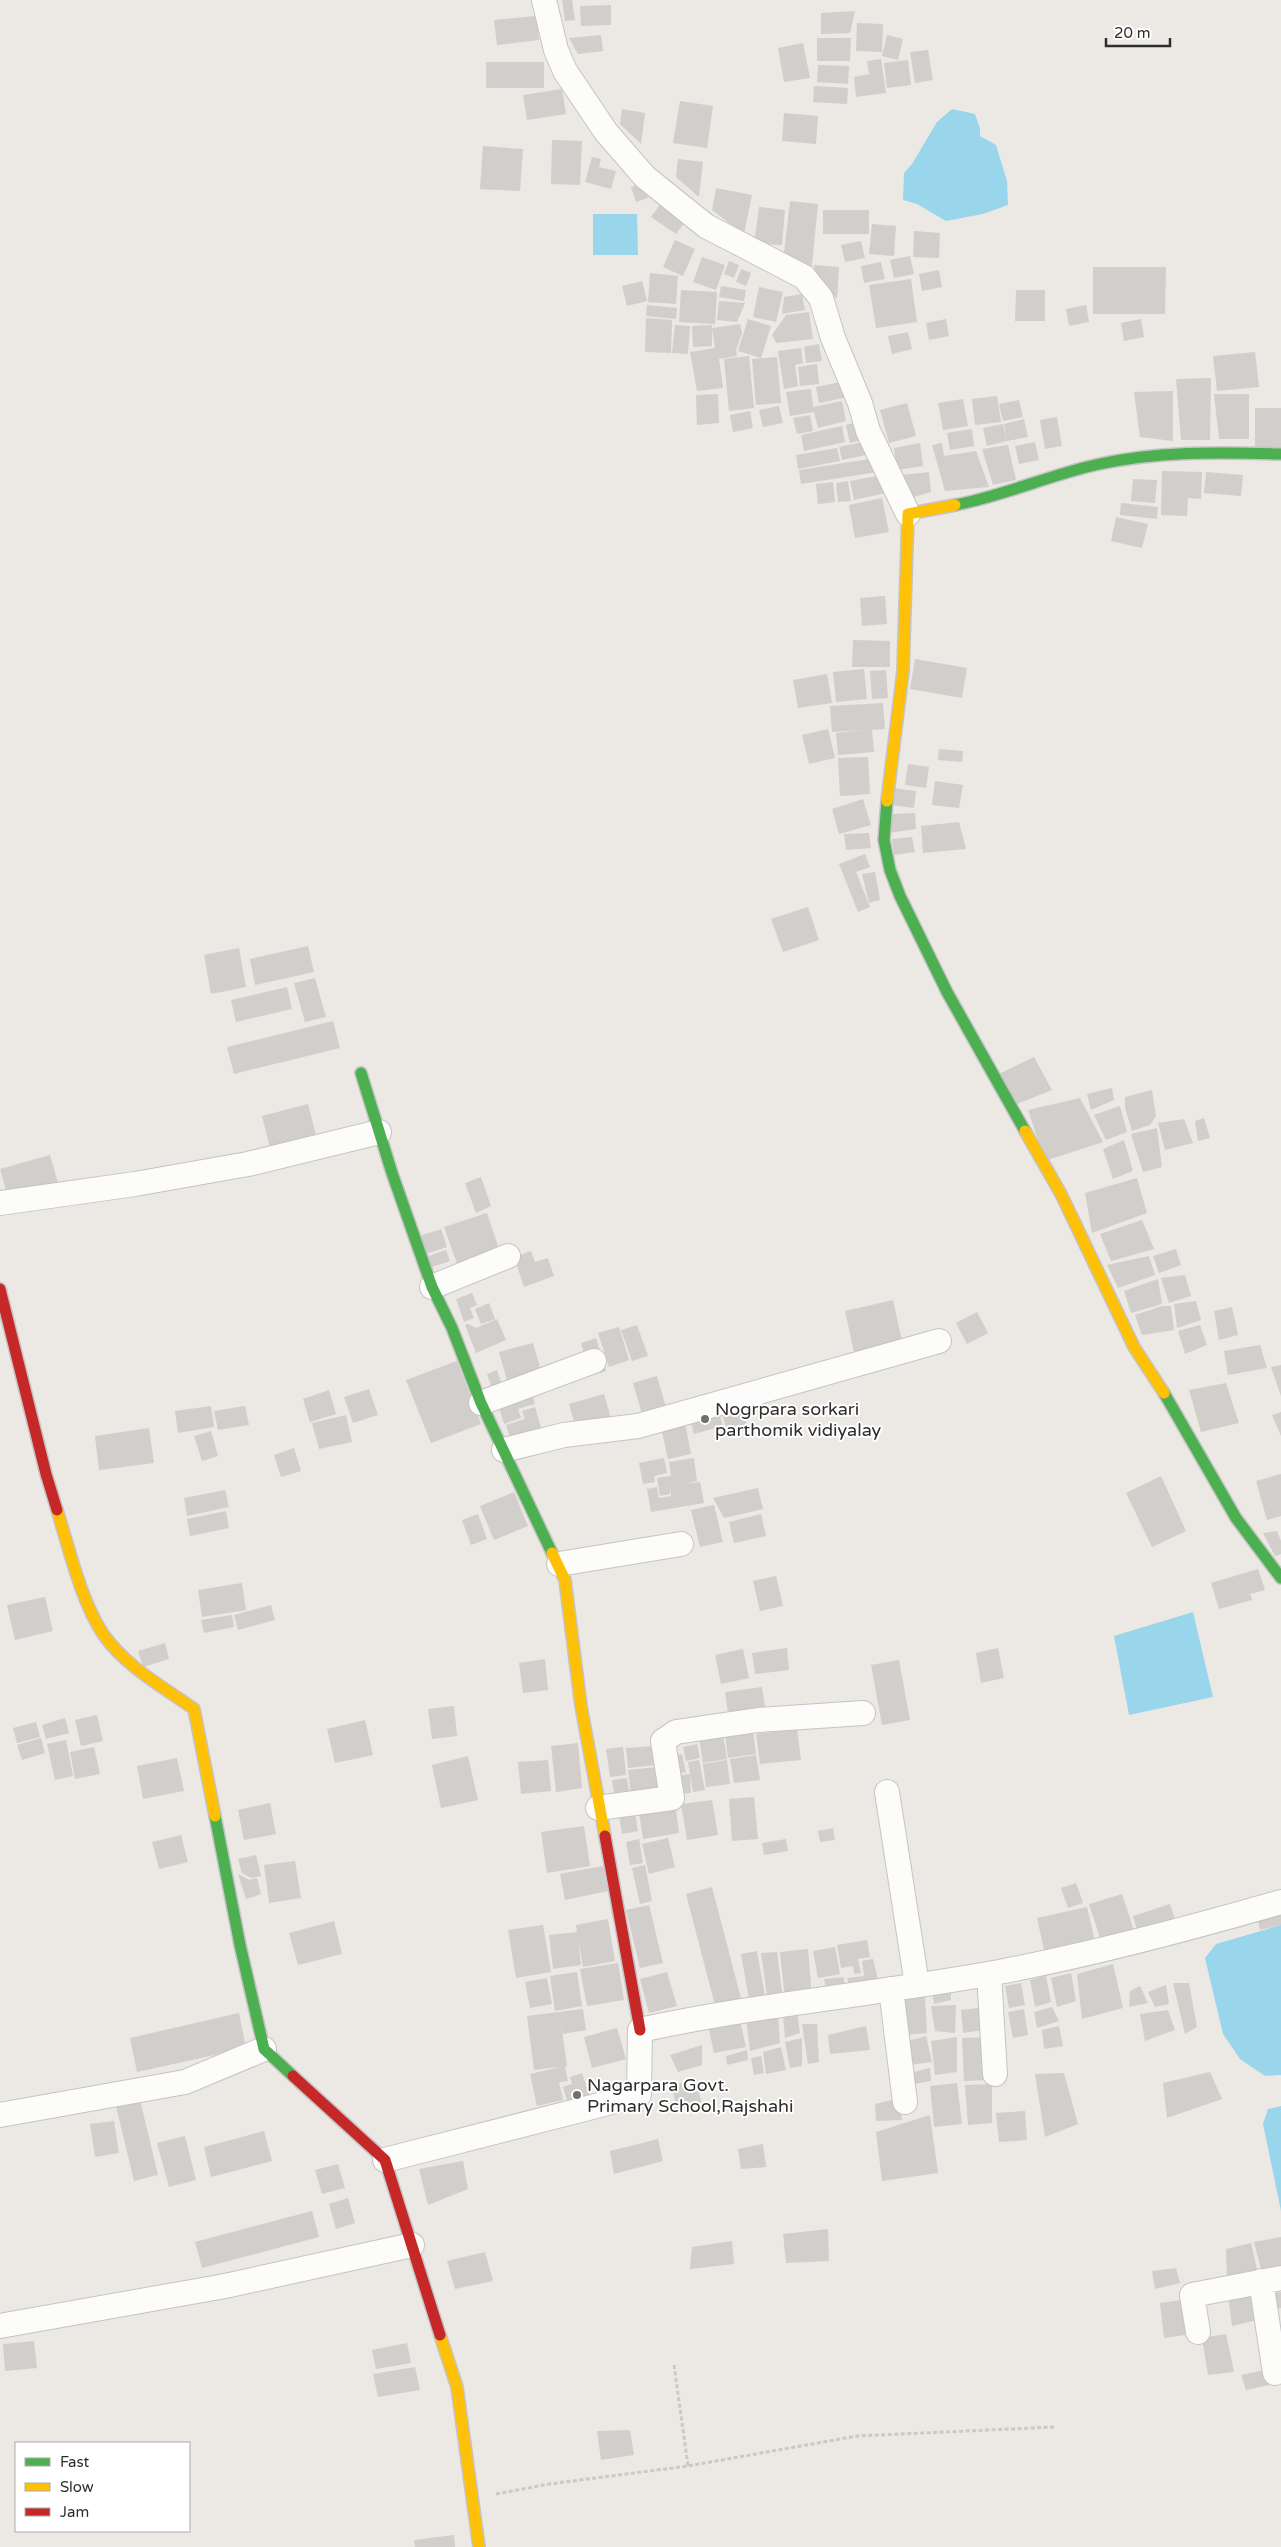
<svg xmlns="http://www.w3.org/2000/svg" width="1281" height="2547" font-family="'Varela Round',sans-serif">
	<style>
		.water { fill: #99d6ec }
		.building { fill: #d1cecb }
		.lines { fill: none; stroke-linecap: round; stroke-linejoin: round }
		.street-casing { stroke: #c5c4c5; stroke-width: 26 }
		.fast-casing { stroke: #c5c4c5; stroke-width: 14 }
		.slow-casing { stroke: #c5c4c5; stroke-width: 14 }
		.jam-casing { stroke: #c5c4c5; stroke-width: 14 }
		.path { stroke: #c9c9c8; stroke-width: 3; stroke-dasharray: 4 2.5; stroke-linecap: butt }
		.street { stroke: #fcfcfb; stroke-width: 24 }
		.fast { stroke: #4caf50; stroke-width: 11 }
		.slow { stroke: #ffc107; stroke-width: 11 }
		.jam { stroke: #c62828; stroke-width: 11 }
		.poi-dot { fill: #706f6e; stroke: #fff; stroke-width: 2 }
		.labels { text-anchor: middle; stroke-width: 4; stroke-linejoin: round; paint-order: stroke }
		.poi-label { font-size: 18px; fill: #2e2e2e; stroke: #fff; text-anchor: start }
	</style>
	<rect width="100%" height="100%" fill="#ece8e4"/>
	<path class="water" d="M952,109L975,114L980,128V136L996,145L1007,181L1008,205L983,214L946,221L917,204L903,200L904,173L912,164L937,122Z
		M593,214H637L638,255H593Z
		M1193,1612L1213,1697L1129,1715L1114,1636Z
		M1281,1925V2075L1265,2076L1240,2059L1223,2034L1205,1958L1216,1944Z
		M1281,2106V2211L1263,2124L1268,2109Z"/>
	<path class="building" d="M562,0H572L575,20L565,21Z
		M611,5V25L581,26L580,6Z
		M855,11L850,33L821,34V13Z
		M536,16L539,40L497,45L494,20Z
		M857,23L883,24L882,52L856,51Z
		M601,35L603,51L578,54L569,38Z
		M887,35L903,39L898,60L882,56Z
		M817,38H851L850,61H817Z
		M803,43L810,78L784,82L778,48Z
		M928,50L933,80L915,83L910,52Z
		M881,59L886,93L856,97L854,77L869,74L867,61Z
		M908,60L911,85L887,88L884,63Z
		M486,62H544V88H486Z
		M818,65L849,66L848,84L817,82Z
		M814,86L848,88L847,104L813,102Z
		M562,89L566,114L527,120L523,95Z
		M680,101L713,106L707,148L673,143Z
		M622,109L645,113L641,144L620,124Z
		M784,113L818,116L816,144L782,141Z
		M552,140L582,141L580,185L551,184Z
		M483,146L523,149L520,191L480,189Z
		M592,157L601,159L599,167L616,171L611,189L585,182Z
		M678,159L703,162L699,197L676,177Z
		M643,183L648,198L636,202L631,187Z
		M716,188L752,195L744,234L712,210Z
		M664,199L689,217L676,234L651,217Z
		M790,201L818,204L811,274L784,253Z
		M759,207L785,210L782,245L754,244Z
		M823,210H869V234H823Z
		M872,224L896,226L894,256L869,254Z
		M914,231L940,233L939,258L913,257Z
		M675,240L695,249L683,276L663,267Z
		M861,241L865,258L845,262L841,245Z
		M910,256L914,274L894,278L890,260Z
		M702,257L725,265L716,290L693,282Z
		M729,261L739,265L734,278L724,274Z
		M881,262L885,279L864,283L861,266Z
		M814,265L839,267L837,298L817,287Z
		M1093,267H1166L1165,314H1093Z
		M741,269L751,273L746,286L736,282Z
		M939,270L942,287L922,291L919,274Z
		M650,273L678,276L676,304L648,302Z
		M911,279L917,322L876,328L869,285Z
		M642,281L647,301L627,306L622,286Z
		M721,286L746,290L744,301L719,297Z
		M759,287L783,292L776,322L753,317Z
		M681,290L717,292L715,324L679,322Z
		M1016,290H1045V321H1015Z
		M802,294L805,310L782,314L784,297Z
		M719,301L745,303L737,322L717,320Z
		M647,305L677,308L676,319L646,316Z
		M1086,305L1089,322L1069,326L1066,309Z
		M809,312L813,339L776,343L772,335L786,315Z
		M646,318L672,320L671,353L645,352Z
		M748,319L771,326L761,358L738,351Z
		M946,319L949,336L929,340L926,323Z
		M1141,319L1144,337L1124,341L1121,323Z
		M740,324L742,333L736,350L737,356L719,359L723,388L697,391L690,352L715,348L712,328Z
		M675,325L690,326L688,354L672,353Z
		M712,325V346L693,347L692,326Z
		M908,332L912,349L892,354L888,336Z
		M819,344L822,361L806,363L804,347Z
		M801,348L803,363L795,365L798,386L784,389L778,351Z
		M1255,352L1259,387L1217,391L1213,356Z
		M749,356L754,408L729,411L724,359Z
		M777,357L781,403L756,405L752,359Z
		M817,364L819,384L800,386L798,367Z
		M1211,378L1210,440H1181L1176,379Z
		M845,381L848,397L819,403L816,387Z
		M811,389L813,407L842,401L846,421L818,428L814,412L790,416L786,392Z
		M1173,391V441L1140,437L1134,392Z
		M718,394L719,423L697,425L696,395Z
		M1214,394H1249V439H1219Z
		M997,396L1001,422L975,425L972,399Z
		M963,399L968,426L943,430L938,403Z
		M1019,400L1023,417L1003,421L999,404Z
		M907,403L916,436L889,443L880,410Z
		M779,406L783,423L763,427L759,410Z
		M1255,408H1281V447H1255Z
		M750,411L753,428L733,432L730,415Z
		M810,415L813,431L797,434L793,418Z
		M1057,417L1062,446L1045,449L1040,420Z
		M1024,419L1028,437L1007,441L1004,424Z
		M861,421L865,439L850,443L846,425Z
		M1003,424L1007,441L987,446L983,428Z
		M842,426L845,442L804,451L801,435Z
		M972,429L974,446L950,450L947,433Z
		M868,441L871,454L842,460L839,447Z
		M1035,442L1039,460L1019,464L1015,446Z
		M920,443L923,466L897,470L894,448Z
		M942,443L944,456L976,451L989,487L945,491L932,445Z
		M1008,445L1016,480L993,485L982,449Z
		M837,448L840,461L798,469L796,455Z
		M876,458L878,472L801,484L799,470Z
		M1162,471L1202,472L1201,499L1188,498L1187,516L1161,515Z
		M929,472L931,492L914,497L902,475Z
		M1206,472L1243,475L1241,496L1204,493Z
		M882,475L886,493L854,500L850,481Z
		M1133,479L1157,480L1155,503L1131,501Z
		M848,481L851,501L838,502L836,483Z
		M833,482L835,502L818,504L816,484Z
		M882,498L889,532L855,538L849,505Z
		M1121,503L1158,507L1157,519L1120,515Z
		M1116,517L1148,524L1142,548L1111,541Z
		M885,596L887,624L862,626L860,598Z
		M853,640L890,641V667H852Z
		M915,659L967,668L962,698L910,689Z
		M864,669L867,699L836,702L833,672Z
		M886,670L888,698L872,699L870,671Z
		M827,674L832,703L798,708L793,680Z
		M883,703L885,729L872,730L874,752L838,755L836,733L863,730L832,732L830,706Z
		M828,729L835,758L809,764L802,735Z
		M939,749L963,751L962,762L938,760Z
		M868,757L870,794L840,796L838,758Z
		M908,764L929,767L926,788L905,785Z
		M935,781L963,785L959,808L932,805Z
		M893,788L916,791L914,808L891,805Z
		M863,799L871,825L839,834L832,809Z
		M915,813L916,829L889,833L893,814Z
		M959,822L966,849L923,853L921,826Z
		M869,833L871,848L846,850L844,834Z
		M912,837L915,852L894,855L892,839Z
		M865,854L870,867L856,872L870,907L858,912L839,864Z
		M875,872L880,900L869,903L862,874Z
		M808,907L819,940L783,952L771,919Z
		M308,946L314,972L255,985L250,959Z
		M239,948L246,987L211,994L204,955Z
		M315,978L326,1017L305,1022L294,983Z
		M287,987L292,1009L236,1022L231,1000Z
		M333,1021L340,1048L234,1074L227,1047Z
		M1034,1057L1052,1090L1017,1104L999,1074Z
		M1112,1088L1114,1100L1091,1110L1087,1094Z
		M1152,1090L1156,1116L1150,1125L1132,1131L1125,1108V1097Z
		M1080,1098L1103,1142L1045,1161L1028,1110Z
		M308,1104L319,1147L273,1160L262,1116Z
		M1120,1106L1127,1132L1106,1140L1094,1115Z
		M1204,1118L1210,1138L1198,1141L1195,1121Z
		M1184,1119L1193,1143L1165,1150L1158,1123Z
		M1157,1128L1162,1167L1143,1172L1131,1134Z
		M1124,1140L1133,1171L1113,1179L1103,1149Z
		M50,1155L59,1186L9,1201L0,1169Z
		M481,1177L491,1206L476,1213L465,1183Z
		M1137,1178L1147,1213L1092,1233L1085,1193Z
		M487,1213L502,1258L460,1272L444,1227Z
		M1142,1220L1154,1249L1111,1261L1100,1234Z
		M441,1229L447,1247L423,1255L417,1237Z
		M1176,1249L1181,1265L1159,1273L1153,1256Z
		M446,1250L450,1261L429,1268L426,1257Z
		M531,1251L535,1262L548,1258L554,1276L524,1287L514,1257Z
		M1149,1256L1155,1275L1118,1288L1107,1265Z
		M1185,1275L1191,1296L1169,1303L1161,1278Z
		M1158,1279L1162,1304L1131,1313L1124,1291Z
		M472,1293L477,1305L470,1308L474,1318L464,1322L456,1299Z
		M893,1300L904,1350L856,1361L845,1311Z
		M1196,1301L1201,1320L1177,1328L1174,1304Z
		M489,1303L495,1319L481,1324L475,1309Z
		M1162,1306H1171L1174,1330L1142,1335L1135,1315Z
		M1232,1307L1238,1335L1219,1340L1214,1311Z
		M977,1312L988,1333L967,1344L956,1323Z
		M497,1319L506,1340L476,1353L465,1325L468,1324L476,1328Z
		M637,1325L648,1356L632,1361L621,1330Z
		M1200,1325L1207,1345L1185,1354L1178,1331Z
		M619,1327L629,1360L609,1367L598,1333Z
		M596,1338L606,1371L590,1376L581,1343Z
		M533,1343L544,1381L510,1391L499,1352Z
		M1260,1345L1267,1368L1228,1375L1224,1351Z
		M457,1361L481,1424L431,1443L406,1380Z
		M1281,1365V1396L1271,1367Z
		M497,1370L505,1394L495,1397L487,1374Z
		M657,1376L668,1414L644,1421L633,1383Z
		M1226,1383L1239,1423L1201,1432L1189,1390Z
		M369,1389L378,1415L353,1423L344,1397Z
		M329,1390L336,1414L310,1422L303,1399Z
		M531,1390L535,1404L518,1409L521,1418L504,1424L497,1401Z
		M604,1394L615,1432L580,1442L569,1404Z
		M739,1398L748,1429L728,1434L719,1404Z
		M717,1404L723,1426L694,1434L688,1412Z
		M211,1406L214,1427L178,1433L175,1411Z
		M245,1406L249,1425L218,1430L214,1411Z
		M535,1407L545,1441L514,1451L506,1425L525,1419L522,1411Z
		M1281,1412V1436L1272,1415Z
		M346,1415L352,1442L319,1449L312,1423Z
		M685,1422L691,1454L668,1459L661,1427Z
		M149,1428L154,1463L99,1470L95,1436Z
		M211,1431L218,1456L202,1461L194,1436Z
		M294,1448L301,1471L281,1477L274,1455Z
		M664,1458L667,1473L654,1476L655,1482L643,1484L639,1463Z
		M694,1458L697,1481L684,1484L700,1482L704,1503L651,1512L647,1489L657,1487L659,1498L671,1496L670,1486V1494L660,1496L657,1478L671,1476L669,1462Z
		M1281,1474V1516L1267,1520L1256,1481Z
		M1161,1476L1186,1531L1152,1547L1126,1493Z
		M758,1488L763,1509L724,1518L713,1498Z
		M225,1490L229,1507L187,1516L184,1498Z
		M514,1492L528,1526L494,1540L480,1506Z
		M714,1505L723,1542L700,1547L691,1510Z
		M226,1511L229,1528L190,1536L187,1519Z
		M478,1514L487,1539L471,1545L462,1520Z
		M761,1514L766,1536L734,1543L729,1522Z
		M1277,1531L1281,1541V1554L1275,1556L1263,1533Z
		M1258,1569L1265,1590L1250,1594L1252,1600L1219,1609L1211,1583Z
		M776,1576L783,1606L760,1611L753,1581Z
		M242,1583L246,1610L202,1617L198,1590Z
		M45,1597L53,1631L15,1640L7,1605Z
		M271,1605L275,1620L238,1630L234,1615Z
		M232,1615L234,1627L204,1633L201,1620Z
		M165,1643L169,1659L143,1667L138,1651Z
		M787,1648L789,1670L755,1674L752,1653Z
		M998,1648L1004,1678L981,1683L976,1653Z
		M743,1649L749,1678L721,1684L715,1655Z
		M545,1659L548,1690L523,1693L519,1663Z
		M899,1660L910,1720L882,1725L871,1665Z
		M762,1687L766,1714L729,1720L725,1692Z
		M454,1706L457,1736L432,1739L428,1709Z
		M97,1715L103,1741L81,1746L75,1720Z
		M65,1718L69,1733L46,1739L42,1725Z
		M365,1720L373,1755L335,1763L327,1729Z
		M36,1722L40,1737L17,1743L13,1728Z
		M722,1728L727,1759L703,1763L698,1732Z
		M797,1729L801,1760L760,1764L756,1734Z
		M753,1730L756,1754L728,1758L725,1735Z
		M41,1738L45,1753L22,1760L17,1745Z
		M66,1740L73,1776L55,1780L47,1744Z
		M578,1743L582,1788L556,1792L551,1746Z
		M697,1744L700,1758L686,1761L683,1747Z
		M654,1746L656,1765L628,1768L626,1748Z
		M94,1747L100,1774L75,1779L70,1752Z
		M623,1747L626,1775L610,1777L606,1749Z
		M682,1754L686,1772L671,1775L668,1757Z
		M756,1755L760,1780L734,1783L730,1759Z
		M468,1756L478,1800L441,1808L432,1765Z
		M177,1758L184,1791L143,1799L137,1766Z
		M548,1760L551,1791L521,1794L518,1762Z
		M699,1760L705,1790L693,1792L688,1762Z
		M727,1760L730,1784L706,1787L703,1764Z
		M657,1767L661,1799L632,1803L628,1770Z
		M690,1774L691,1793L674,1794L673,1776Z
		M627,1778L631,1804L616,1806L612,1780Z
		M754,1797L758,1839L732,1841L729,1799Z
		M712,1800L718,1835L687,1840L681,1804Z
		M675,1801L679,1833L643,1839L638,1806Z
		M270,1803L276,1834L244,1840L238,1810Z
		M634,1806L638,1831L622,1834L618,1809Z
		M584,1826L590,1866L547,1873L541,1832Z
		M833,1828L835,1840L820,1842L818,1831Z
		M181,1835L188,1862L159,1869L152,1842Z
		M668,1838L675,1867L649,1874L642,1844Z
		M639,1839L643,1863L630,1865L626,1842Z
		M786,1839L788,1851L764,1855L762,1843Z
		M256,1855L261,1876L251,1878L242,1873L238,1859Z
		M295,1861L301,1898L269,1903L264,1865Z
		M645,1865L652,1901L640,1904L632,1868Z
		M603,1866L608,1891L565,1900L560,1874Z
		M238,1874L249,1880L257,1878L261,1894L246,1899Z
		M1076,1883L1083,1903L1068,1908L1061,1888Z
		M712,1887L742,2002L716,2009L686,1894Z
		M1122,1894L1136,1937L1103,1947L1089,1904Z
		M1170,1904L1178,1928L1140,1940L1133,1916Z
		M649,1905L663,1963L640,1968L626,1910Z
		M1087,1907L1095,1942L1045,1954L1037,1918Z
		M1281,1913V1925L1260,1930L1257,1917Z
		M608,1919L615,1961L583,1967L578,1938L581,1965L553,1969L549,1935L577,1932L576,1925Z
		M334,1921L342,1954L298,1965L289,1933Z
		M543,1925L551,1972L516,1978L508,1930Z
		M867,1940L870,1957L858,1959L861,1973L854,1974L853,1966L841,1968L837,1945Z
		M835,1947L840,1974L818,1978L813,1951Z
		M808,1949L812,1997L785,1999L780,1952Z
		M757,1951L766,2002L750,2005L741,1954Z
		M777,1952L783,2000L768,2002L761,1953Z
		M873,1959L879,1984L851,1990L847,1978L864,1976L862,1961Z
		M618,1963L624,2000L587,2006L580,1969Z
		M1113,1964L1123,2008L1082,2019L1077,1974Z
		M577,1972L582,2006L555,2011L550,1976Z
		M667,1972L677,2006L649,2013L640,1979Z
		M1071,1973L1076,2001L1057,2007L1051,1978Z
		M1046,1976L1051,2002L1035,2007L1030,1980Z
		M844,1977L845,1992L827,1993L824,1979Z
		M547,1978L552,2004L530,2008L525,1982Z
		M1021,1983L1025,2005L1009,2008L1005,1986Z
		M1173,1983H1189L1197,2027L1185,2034Z
		M1166,1985L1169,2004L1155,2007L1148,1992Z
		M1140,1986L1148,2003L1129,2007L1130,1991Z
		M951,1988V2000L934,2004L932,1990Z
		M925,1995L927,2033L904,2035L898,1996Z
		M956,2005L955,2033L935,2031L931,2006Z
		M987,2007L989,2029L963,2033L961,2010Z
		M1052,2007L1059,2021L1037,2028L1034,2012Z
		M583,2009L586,2030L563,2034L560,2015L567,2066L534,2070L527,2016Z
		M1024,2009L1028,2035L1013,2038L1008,2012Z
		M1168,2010L1175,2030L1145,2041L1140,2014Z
		M797,2011L800,2033L785,2038L783,2014Z
		M239,2013L246,2048L137,2072L130,2038Z
		M778,2015L780,2043L750,2051L746,2018Z
		M740,2020L746,2047L714,2053L708,2025Z
		M802,2024H817L819,2062L808,2064Z
		M866,2026L870,2050L830,2054L828,2035Z
		M1059,2026L1063,2046L1044,2049L1042,2030Z
		M617,2028L626,2059L592,2068L584,2037Z
		M926,2036L932,2062L908,2065L904,2042Z
		M957,2037V2072L935,2075L931,2041Z
		M988,2037L989,2080L964,2081L962,2038Z
		M802,2038V2066L790,2068L785,2042Z
		M702,2045V2065L678,2072L670,2055Z
		M781,2047L786,2070L766,2074L763,2052Z
		M747,2050L748,2060L727,2065L726,2056Z
		M761,2056L764,2073L754,2075L751,2058Z
		M565,2066L568,2081L559,2082L563,2100L537,2106L530,2074Z
		M930,2068L931,2081L914,2084L910,2073Z
		M1210,2072L1222,2099L1167,2118L1163,2083Z
		M582,2073L592,2103L570,2110L563,2087L572,2084L570,2077Z
		M1064,2073L1078,2124L1045,2137L1035,2074Z
		M695,2079L702,2104L678,2110L671,2086Z
		M957,2083L962,2124L934,2127L930,2086Z
		M992,2084V2123L968,2125L965,2085Z
		M901,2098L902,2120L876,2121L875,2104Z
		M140,2100L158,2175L134,2181L116,2106Z
		M1025,2111L1027,2140L999,2142L996,2113Z
		M930,2115L938,2173L882,2181L876,2132Z
		M114,2121L119,2153L95,2157L90,2124Z
		M264,2131L272,2161L211,2177L204,2147Z
		M185,2136L196,2180L169,2187L157,2143Z
		M658,2139L663,2161L614,2174L610,2151Z
		M763,2144L766,2167L741,2169L738,2149Z
		M463,2161L468,2189L428,2205L419,2169Z
		M338,2164L345,2188L322,2194L315,2170Z
		M348,2198L355,2223L336,2229L329,2204Z
		M312,2211L319,2237L202,2268L195,2242Z
		M828,2229L829,2261L786,2263L783,2234Z
		M1281,2237V2274L1263,2277L1254,2242Z
		M732,2241L734,2264L690,2269L692,2247Z
		M1251,2243L1259,2278L1227,2284L1226,2249Z
		M485,2252L493,2281L455,2289L447,2261Z
		M1176,2268L1180,2283L1155,2289L1152,2271Z
		M1256,2286L1262,2319L1232,2326L1227,2289Z
		M1281,2292V2308L1269,2310L1265,2294Z
		M1189,2299L1192,2334L1164,2338L1160,2303Z
		M1226,2334L1234,2372L1208,2375L1202,2338Z
		M34,2341L37,2368L5,2371L3,2344Z
		M407,2343L411,2363L376,2369L372,2350Z
		M415,2367L420,2390L378,2397L373,2374Z
		M1269,2369L1274,2384L1246,2390L1241,2375Z
		M630,2430L634,2455L601,2460L597,2431Z
		M454,2535L455,2547H415L414,2540Z"/>
	<g class="lines">
		<g class="street-casing">
			<path id="street" d="M544,0L556,50L565,71L606,132L645,177L706,226L804,277L821,298L833,338L860,403L868,431L908,514
				M0,1203L135,1184L248,1164L379,1132
				M432,1287L508,1256
				M481,1403L594,1361
				M504,1450L564,1435L638,1426L939,1341
				M559,1564L681,1544
				M887,1792L917,1985
				M598,1808L672,1798L663,1741L676,1732L758,1720L863,1713
				M989,1974L995,2074
				M891,1989L905,2102
				M0,2115L185,2082L264,2049
				M385,2160L639,2095L640,2030C759,2004 879,1994 999,1972C1094,1954 1188,1929 1281,1902
				M1261,2281L1275,2373
				M0,2326L225,2286L412,2245
				M1198,2332L1192,2295L1281,2278"/>
		</g>
		<g class="fast-casing">
			<path id="fast" d="M955,505C1003,496 1047,476 1095,465C1156,451 1219,452 1281,454
				M887,801L884,840L890,870L900,896L947,992L1025,1131
				M361,1073L392,1173L432,1287L452,1328L481,1403L552,1553
				M1164,1393L1236,1518L1281,1578
				M215,1816L240,1945L264,2049L293,2076"/>
		</g>
		<g class="slow-casing">
			<path id="slow" d="M887,801L903,671L908,514L955,505
				M1025,1131L1061,1194L1134,1347L1164,1393
				M57,1510C69,1548 81,1601 103,1634C125,1666 163,1687 194,1709L215,1816
				M552,1553L565,1580L581,1706L605,1836
				M440,2335L457,2387L479,2547"/>
		</g>
		<g class="jam-casing">
			<path id="jam" d="M0,1289L46,1474L57,1510
				M605,1836L640,2030
				M293,2076L385,2160L440,2335"/>
		</g>
		<path class="path" d="M674,2365L688,2466
			M496,2494L549,2484L688,2466L857,2436L1054,2427"/>
		<use href="#street" class="street"/>
		<use href="#fast" class="fast"/>
		<use href="#slow" class="slow"/>
		<use href="#jam" class="jam"/>
	</g>
	<g class="poi-dot">
		<circle cx="705" cy="1419" r="5"/>
		<circle cx="577" cy="2095" r="5"/>
	</g>
	<g class="labels">
		<g class="poi-label">
			<text x="715" y="1415">Nogrpara sorkari<tspan x="715" dy="21">parthomik vidiyalay</tspan></text>
			<text x="587" y="2091">Nagarpara Govt.<tspan x="587" dy="21">Primary School,Rajshahi</tspan></text>
		</g>
	</g>
	<rect x="15" y="2442" width="175" height="90" fill="#ffffff" stroke="#ababab"/>
	<rect x="25" y="2458" width="25" height="8" fill="#4caf50" stroke="#ababab"/>
	<text x="60" y="2467" font-size="15" fill="#2e2e2e">Fast</text>
	<rect x="25" y="2483" width="25" height="8" fill="#ffc107" stroke="#ababab"/>
	<text x="60" y="2492" font-size="15" fill="#2e2e2e">Slow</text>
	<rect x="25" y="2508" width="25" height="8" fill="#c62828" stroke="#ababab"/>
	<text x="60" y="2517" font-size="15" fill="#2e2e2e">Jam</text>
	<path d="M1106 38v8h64v-8" fill="none" stroke="#2e2e2e" stroke-width="2.5"/>
	<text x="1114" y="38" font-size="15" fill="#2e2e2e" stroke="#ffffff" stroke-width="4" paint-order="stroke">20 m</text>
</svg>
